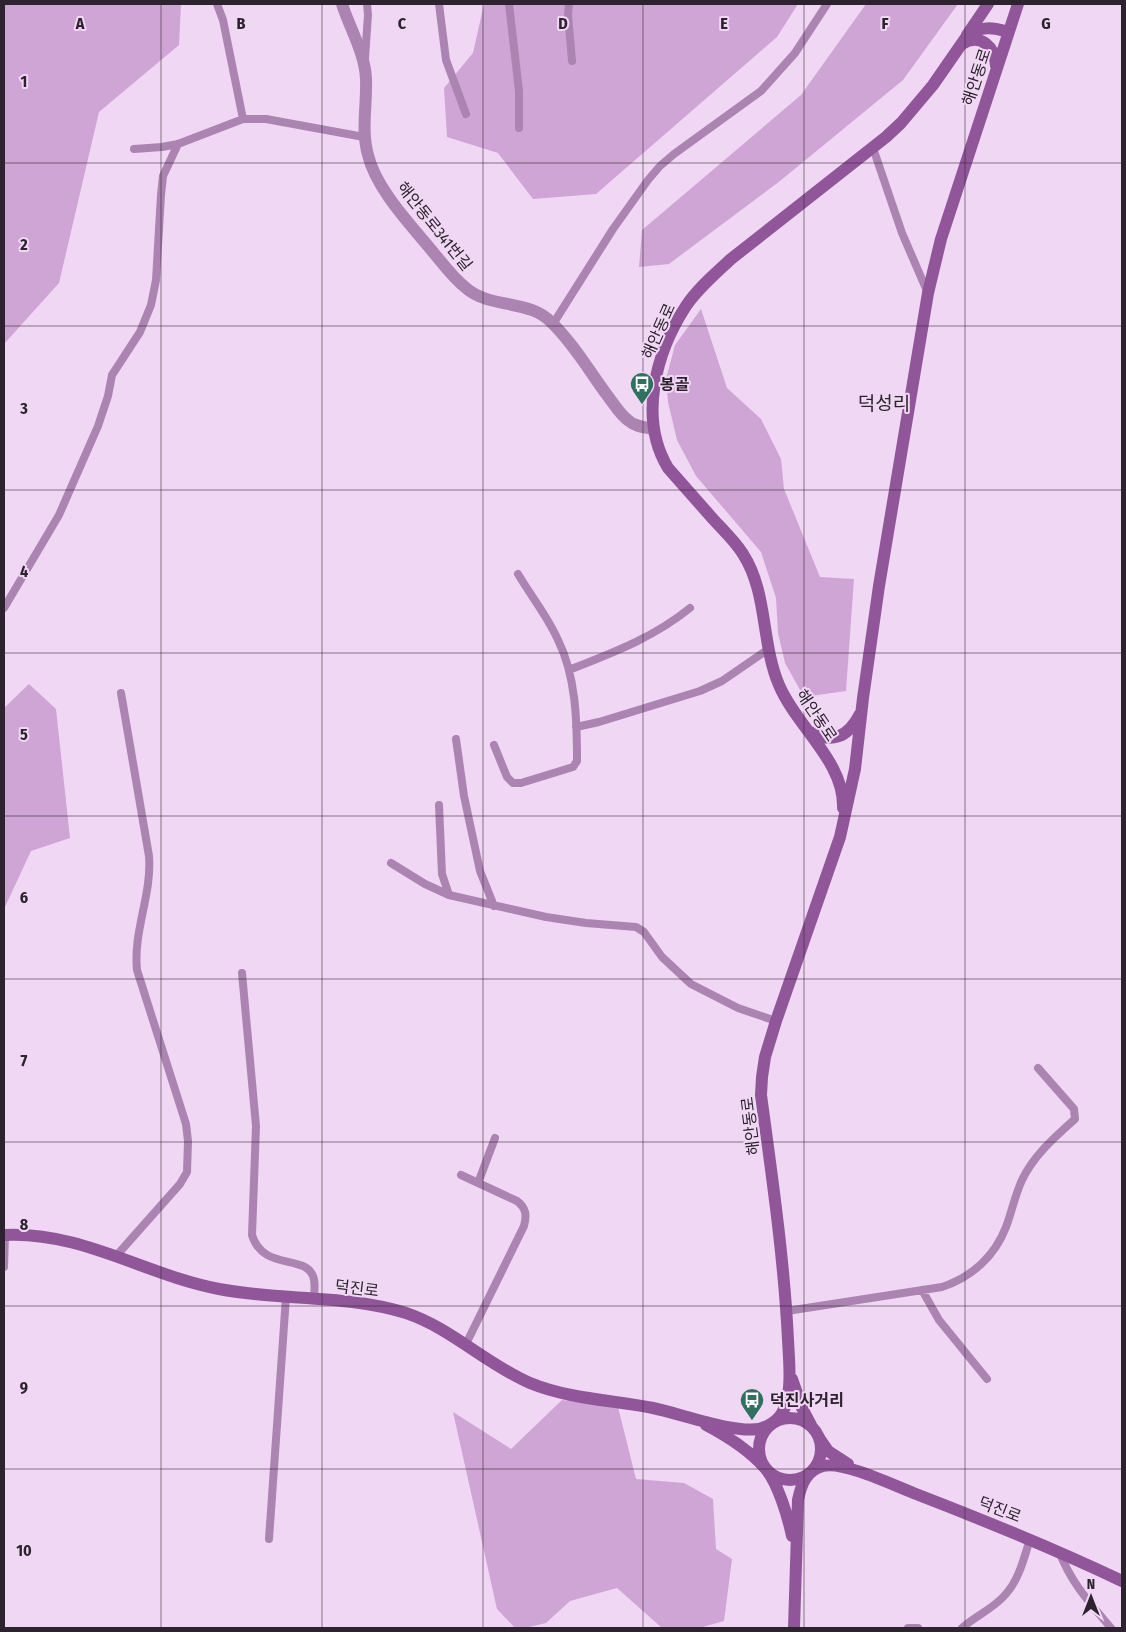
<svg xmlns="http://www.w3.org/2000/svg" width="1126" height="1632" font-family="'Fira Sans Condensed','Noto Sans KR',sans-serif">
	<style>
		.green { fill: #cfa5d5 }
		.lines { fill: none; stroke-linecap: round; stroke-linejoin: round }
		.lane { stroke: #ac84b2; stroke-width: 8 }
		.street { stroke: #ac84b2; stroke-width: 12 }
		.secondary { stroke: #91569a; stroke-width: 12 }
		.grid { fill: none; stroke: #2c232e; stroke-width: 1; stroke-opacity: 0.55 }
		.labels { text-anchor: middle; stroke-width: 4; stroke-linejoin: round; paint-order: stroke }
		.street-label { font-size: 16px; fill: #2c232e; stroke: #f0d7f4 }
		.poi-label { font-size: 16px; font-weight: bold; fill: #2c232e; stroke: #f0d7f4; text-anchor: start }
		.quarter-label { font-size: 19px; fill: #2c232e; stroke: #f0d7f4 }
		.grid-label { font-size: 16px; text-anchor: middle; font-weight: bold; fill: #2c232e; stroke: #f0d7f4; stroke-width: 4; stroke-linejoin: round; paint-order: stroke }
	</style>
	<rect width="100%" height="100%" fill="#f0d7f4"/>
	<path class="green" d="M4,4H181L179,45L99,112L59,283L4,344Z
		M484,4H798L777,37L596,194L533,199L498,153L447,137L444,88L473,53Z
		M866,4H958L903,80L780,181L669,264L639,267L642,230L801,95Z
		M701,309L727,388L761,419L781,459L784,489L820,577L854,579L846,691L804,697L785,663L778,633L776,598L761,552L696,476L677,440L668,402L666,379L675,345Z
		M29,684L56,709L70,838L31,851L4,909V708Z
		M562,1400L618,1407L636,1479L684,1483L713,1499L716,1549L732,1559L724,1621L699,1628H662L617,1588L570,1601L546,1623L525,1628H515L497,1609L453,1412L511,1449Z"/>
	<g class="lines">
		<path class="lane" d="M217,4L223,20L243,119
			M439,4L446,60L466,114
			M509,4L519,91V128
			M569,4L568,15L572,61
			M365,58L368,15L367,4
			M873,148L902,233L927,291
			M134,149L162,147L178,144L243,119H266L364,137
			M553,324L613,229L648,180L660,166L674,154L761,91L795,53L827,4
			M4,608L59,515L98,426L108,396L112,375L140,332L151,305L156,280L161,195L163,176L178,144
			M569,670C612,653 653,638 690,608
			M576,727L599,722L700,691L722,681L767,650
			M456,739L464,796L480,871L494,906
			M494,745L507,777L513,783H521L573,767L577,761C577,721 576,676 558,640C548,617 531,596 518,574
			M439,805L442,874L449,895
			M391,863L425,884L449,895L546,917L586,923L636,927L644,932L662,957L691,984L738,1008L776,1021
			M242,973L256,1126L252,1235C263,1271 304,1254 313,1276C316,1283 314,1291 314,1299
			M461,1175L517,1201C526,1208 527,1215 524,1226L466,1344
			M478,1183L495,1138
			M117,1255L180,1184L187,1172L188,1141L186,1124L137,970C133,931 152,895 149,856L121,693
			M4,1267L5,1234
			M922,1290L939,1320L987,1379
			M787,1311L942,1287C972,1277 995,1256 1006,1227C1012,1211 1015,1195 1022,1180C1034,1155 1055,1137 1075,1119L1074,1109L1038,1068
			M269,1539L286,1297
			M1059,1551C1071,1583 1090,1603 1111,1628
			M908,1628H918
			M962,1628C975,1616 993,1609 1005,1595C1019,1580 1024,1558 1030,1539"/>
		<path class="street" d="M342,4C350,29 365,53 366,79C367,105 361,130 368,155C376,189 411,225 433,252C443,264 453,278 466,288C490,309 530,299 552,323C573,343 590,372 607,395C614,404 620,415 629,421C636,427 645,427 654,429"/>
		<path class="secondary" d="M967,35L988,4
			M962,44C980,32 995,47 996,66
			M808,731C831,744 848,738 860,714
			M843,808C845,762 796,726 779,685C761,643 768,593 743,554C735,541 723,530 713,519C698,502 683,485 668,468C638,418 656,352 686,306C698,288 716,273 731,259L886,137L901,123L933,85L967,36C981,26 992,27 1008,32
			M4,1235C82,1231 145,1275 219,1289C280,1301 345,1294 406,1313C451,1328 486,1364 530,1383C569,1399 612,1400 653,1408C682,1414 731,1433 759,1429C767,1427 778,1421 782,1413C793,1396 789,1360 788,1340C784,1258 772,1177 761,1095L762,1077L765,1057L776,1021L840,837L855,769L863,698L879,586L928,293L941,239L1018,4
			M792,1379L802,1408L811,1425
			M759 1449a31 31 0 1 1 62 0a31 31 0 1 1-62 0Z
			M706,1425C727,1436 749,1450 765,1468C778,1483 788,1517 792,1536
			M819,1438L828,1451L848,1464
			M794,1628L798,1500C801,1484 807,1470 823,1466C844,1461 895,1486 916,1494C986,1521 1055,1549 1122,1581"/>
	</g>
	<path class="grid" d="M161,4V1628M322,4V1628M483,4V1628M643,4V1628M804,4V1628M965,4V1628M4,163H1122M4,326H1122M4,490H1122M4,653H1122M4,816H1122M4,979H1122M4,1142H1122M4,1306H1122M4,1469H1122"/>
	<defs>
		<g id="bus-pin" transform="scale(1.25)"><path d="M0 17L-7.5 6A9.5 9.5 0 1 1 7.5 6Z" fill="#30705e" stroke="#f0d7f4"/><path d="M-5-6H5V4H4V6H2V4H-2V6H-4V4H-5ZM-3.5-4V0h7V-4ZM-3.5 1.2v1.5H-2V1.2ZM2 1.2v1.5H3.5V1.2Z" fill="#fff"/></g>
	</defs>
	<g fill-rule="evenodd">
		<use href="#bus-pin" x="642" y="384"/>
		<use href="#bus-pin" x="752" y="1400"/>
	</g>
	<g class="labels">
		<g class="street-label">
			<text transform="translate(976 77) rotate(-72)" y="6">해안동로</text>
			<text transform="translate(435 226) rotate(51)" y="6">해안동로341번길</text>
			<text transform="translate(658 331) rotate(-66)" y="6">해안동로</text>
			<text transform="translate(817 715) rotate(56)" y="6">해안동로</text>
			<text transform="translate(750 1126) rotate(-97)" y="6">해안동로</text>
			<text transform="translate(357 1288) rotate(7)" y="6">덕진로</text>
			<text transform="translate(1000 1509) rotate(21)" y="6">덕진로</text>
		</g>
		<g class="poi-label">
			<text x="660" y="390">봉골</text>
			<text x="770" y="1406">덕진사거리</text>
		</g>
		<g class="quarter-label">
			<text x="884" y="410">덕성리</text>
		</g>
	</g>
	<g class="grid-label">
		<text x="80" y="29">A</text>
		<text x="241" y="29">B</text>
		<text x="402" y="29">C</text>
		<text x="563" y="29">D</text>
		<text x="724" y="29">E</text>
		<text x="885" y="29">F</text>
		<text x="1046" y="29">G</text>
		<text x="24" y="87">1</text>
		<text x="24" y="250">2</text>
		<text x="24" y="414">3</text>
		<text x="24" y="577">4</text>
		<text x="24" y="740">5</text>
		<text x="24" y="903">6</text>
		<text x="24" y="1066">7</text>
		<text x="24" y="1230">8</text>
		<text x="24" y="1393">9</text>
		<text x="24" y="1556">10</text>
	</g>
	<rect width="1126" height="1632" fill="none" stroke="#2c232e" stroke-width="10"/>
	<g transform="translate(1091 1597)" stroke="#f0d7f4" stroke-width="4" paint-order="stroke">
	<path d="M0-4L9 19L0 12L-9 19Z" fill="#2c232e"/>
	<text y="-8" font-size="14" font-weight="bold" text-anchor="middle" fill="#2c232e">N</text>
	</g>
</svg>
